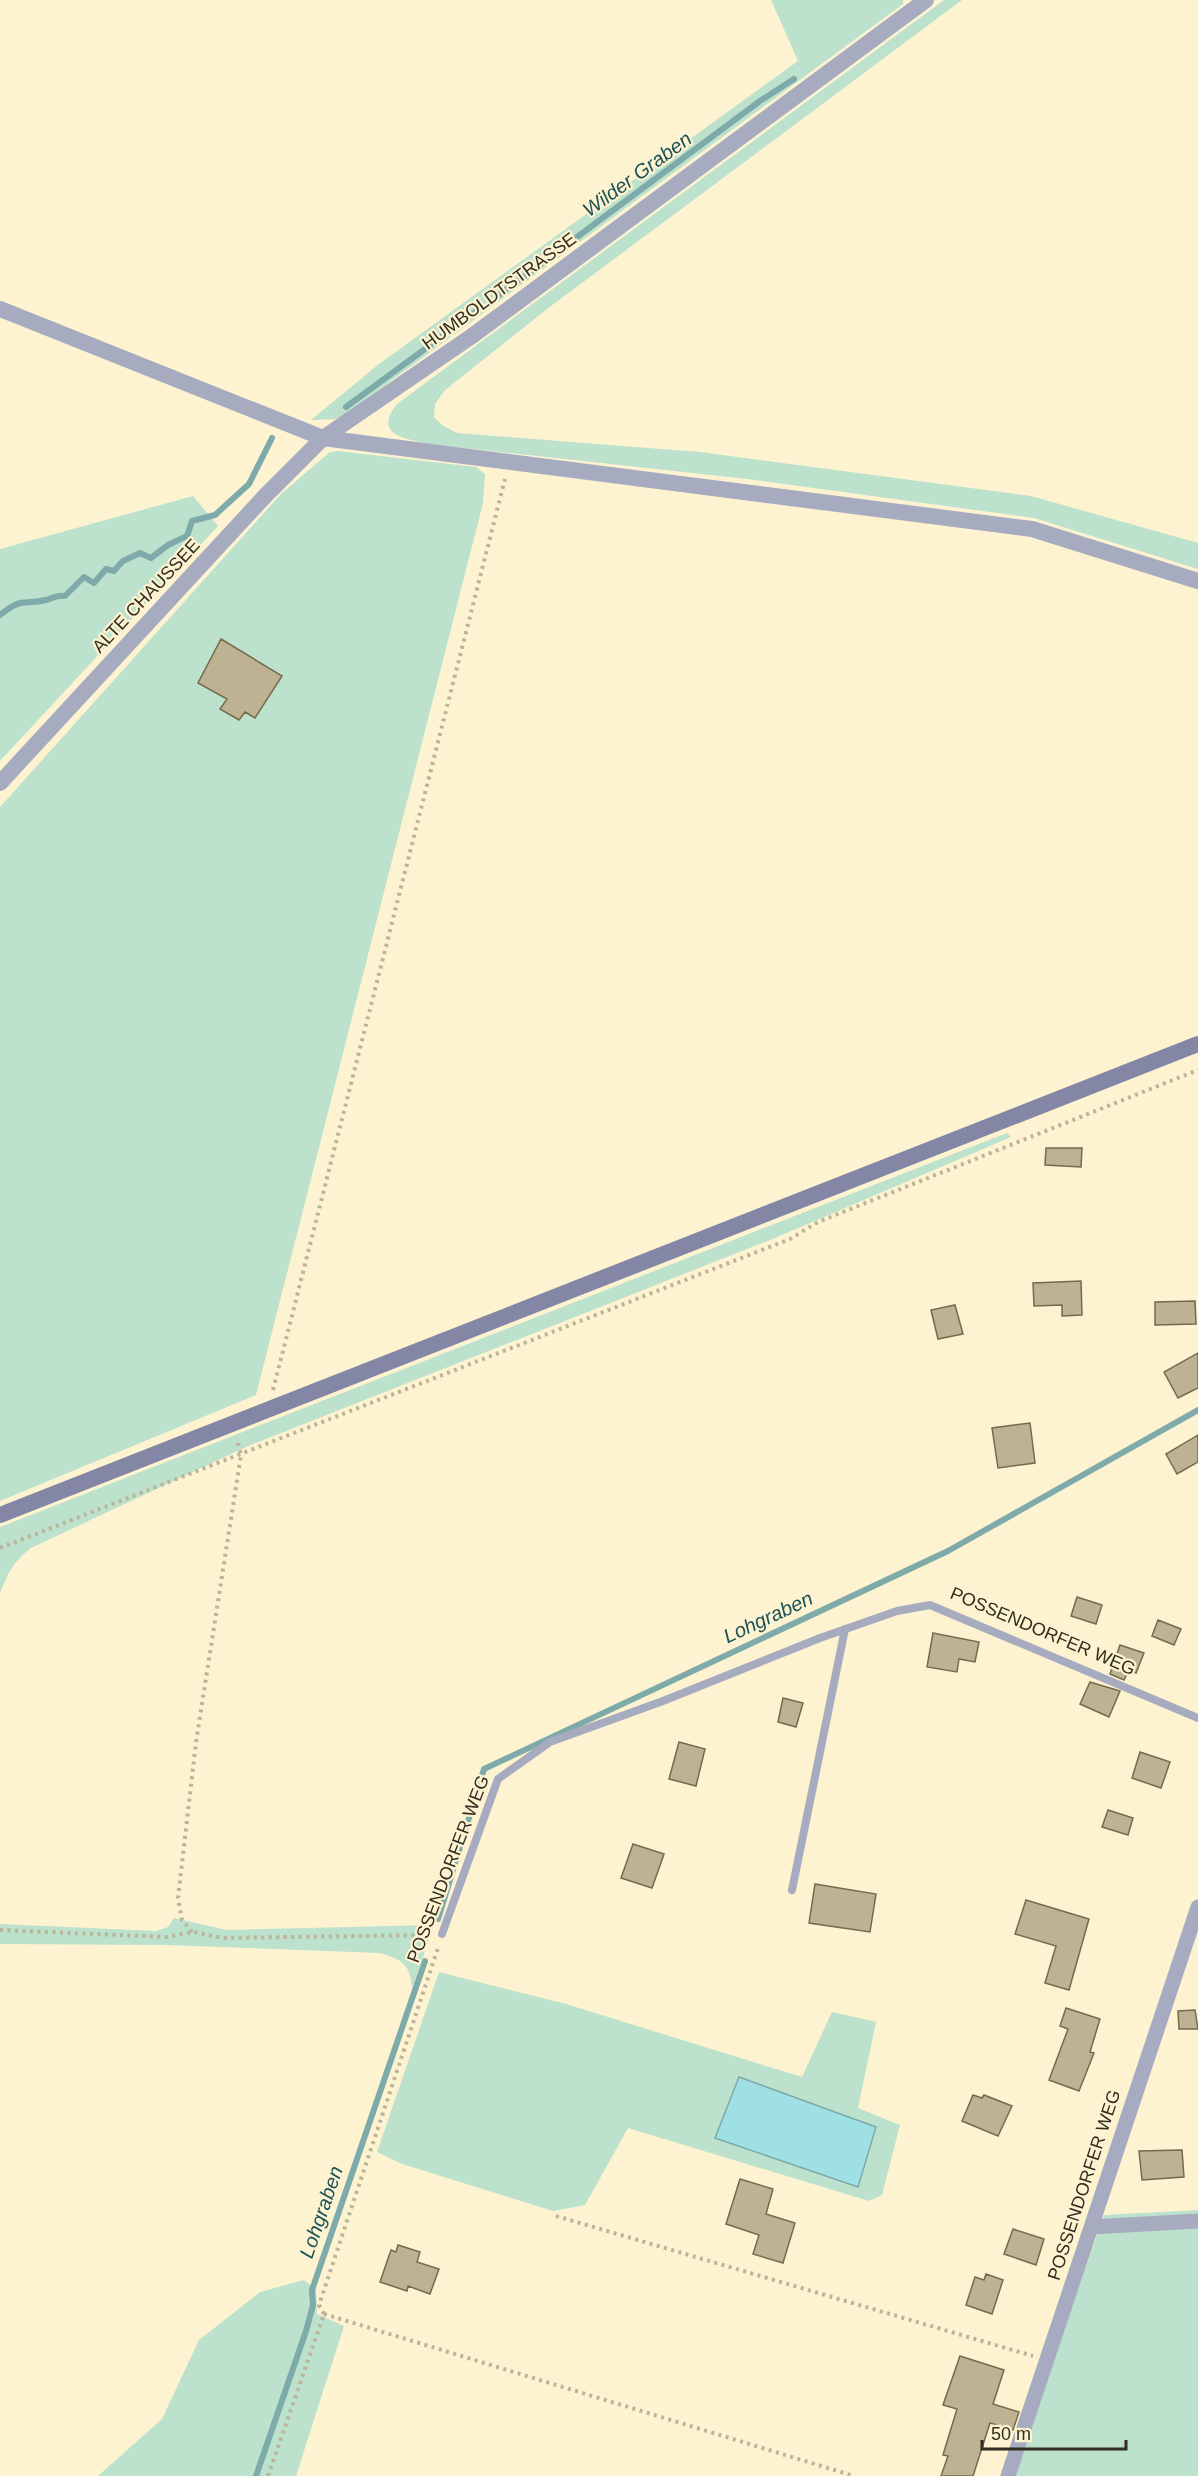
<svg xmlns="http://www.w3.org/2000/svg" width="1198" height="2476" font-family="Arial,sans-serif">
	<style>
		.green { fill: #bce1cd }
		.water { fill: #9fe0e5; stroke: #7eaaaa; stroke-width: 1.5 }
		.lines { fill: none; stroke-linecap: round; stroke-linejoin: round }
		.stream { stroke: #7eaaaa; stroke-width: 6 }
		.building { fill: #bdb392; stroke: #746b4d; stroke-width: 1.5 }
		.path { stroke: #bcb498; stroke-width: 4; stroke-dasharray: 3 4.5; stroke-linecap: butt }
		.service { stroke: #a7abbf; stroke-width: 8 }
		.minor { stroke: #a7abbf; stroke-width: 15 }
		.tertiary { stroke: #a7abbf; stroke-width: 16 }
		.secondary { stroke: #8387a5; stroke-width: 16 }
		.labels { text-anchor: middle; stroke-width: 4.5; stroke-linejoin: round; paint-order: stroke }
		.street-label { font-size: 18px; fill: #312d20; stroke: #fdf3d0 }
		.water-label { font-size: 20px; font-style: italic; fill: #1b5357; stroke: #fdf3d0 }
	</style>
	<rect width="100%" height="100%" fill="#fdf3d0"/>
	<path class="green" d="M771,0H903V4L346,414L336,419L311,420L379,364L798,61Z
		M944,0H962L547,309L445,390L435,404L434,417L442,425L457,433L700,452L1031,496L1198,543V569L1034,518L747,479L429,444C406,439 372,435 397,404Z
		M338,451L476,467L485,474L483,503L256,1395L0,1501V807L281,494L330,452Z
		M193,496L218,526L0,761V549Z
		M1007,1133L1011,1137L775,1238L248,1446L31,1548C14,1561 7,1574 0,1594V1527Z
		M174,1918L227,1930L434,1925L412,1988C410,1964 403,1960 380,1953L166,1945L0,1944V1924L156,1931L168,1927Z
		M439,1972L566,2004L802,2077L832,2012L876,2022L858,2108L900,2125L882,2195L869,2201L628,2128L585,2205L553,2211L402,2164L377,2152Z
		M1198,2210V2476H1013L1104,2215Z
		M304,2280L316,2289L317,2314L344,2326L296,2476H98L162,2419L199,2340L260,2292Z"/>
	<path class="water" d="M739,2077L876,2127L858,2187L715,2138Z"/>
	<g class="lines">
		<path class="stream" d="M499,295L760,101L794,79
			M346,407L478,310
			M0,615C24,596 21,606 46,600C54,598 56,595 65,596L84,577L94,583L106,569L114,571L123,561L140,553L151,558L168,545L187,536L192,521L215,515L249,484L272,438
			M438,1919L484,1769L948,1551L1198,1410
			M256,2476L306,2331L313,2305L312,2290L425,1961"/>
	</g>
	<path class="building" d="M221,639L282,676L255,718L245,712L239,720L220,709L227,699L198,683Z
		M1046,1148H1082L1081,1167L1045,1165Z
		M1081,1281L1082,1315L1062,1316V1305L1034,1306L1033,1283Z
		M1195,1301L1196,1324L1155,1325V1302Z
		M955,1305L963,1334L938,1339L931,1310Z
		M1198,1353V1388L1178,1398L1164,1372Z
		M1030,1423L1035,1463L998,1468L992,1428Z
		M1198,1435V1462L1177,1474L1166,1454Z
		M1077,1597L1102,1605L1096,1624L1071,1616Z
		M1158,1620L1181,1629L1174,1645L1152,1636Z
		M933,1633L979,1642L975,1662L959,1659L957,1672L927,1667Z
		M1120,1645L1144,1653L1136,1673L1129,1670L1124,1680L1110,1674Z
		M1090,1682L1120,1691L1109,1717L1080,1704Z
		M783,1698L803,1703L796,1727L778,1722Z
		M679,1742L705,1749L696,1786L669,1779Z
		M1140,1752L1170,1762L1161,1788L1132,1778Z
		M1108,1810L1133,1818L1128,1835L1102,1827Z
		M633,1844L664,1854L652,1888L621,1878Z
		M815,1884L876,1894L870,1932L809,1923Z
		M1026,1900L1089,1919L1069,1990L1045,1983L1056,1946L1015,1934Z
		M1066,2008L1100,2019L1090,2052L1094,2053L1079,2091L1049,2080L1068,2029L1060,2026Z
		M1195,2010L1198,2029H1179L1178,2011Z
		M973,2095L982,2098L984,2095L1012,2106L998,2136L962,2121Z
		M1182,2150L1184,2177L1142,2180L1139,2151Z
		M740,2179L773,2189L766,2214L795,2223L783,2263L753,2254L759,2235L726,2224Z
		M1013,2229L1044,2239L1036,2265L1004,2254Z
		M398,2245L420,2252L417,2262L439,2269L430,2294L408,2286L407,2291L380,2282L391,2250L396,2252Z
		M986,2274L1003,2280L992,2314L966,2305L975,2277L984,2280Z
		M960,2356L1004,2370L993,2404L1019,2412L1013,2430L990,2423L973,2476H941L948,2456L943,2455L957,2409L943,2405Z"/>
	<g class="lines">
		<path class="path" d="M273,1390L505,479
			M0,1548L790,1239L818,1222L1198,1070
			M0,1930L167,1937L193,1932L223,1938L431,1935
			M192,1932L182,1920L178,1898L196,1742L241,1455L237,1439
			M556,2216L1033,2356
			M324,2314L319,2305L439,1945
			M324,2314L854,2476
			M268,2476L324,2314"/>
		<path class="service" d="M792,1890L845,1629
			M442,1934L498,1779L550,1742L663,1701L820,1638L897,1611L930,1605L1198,1718"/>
		<path class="minor" d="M1091,2227L1198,2221
			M1008,2476L1198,1907"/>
		<path class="tertiary" d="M0,309L323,438L1032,529L1198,581
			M0,783L266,495L323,438L472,336L926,0"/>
		<path class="secondary" d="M0,1515L1198,1044"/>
	</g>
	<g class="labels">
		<g class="street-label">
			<text transform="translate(499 291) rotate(-36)" y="6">HUMBOLDTSTRASSE</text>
			<text transform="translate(146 596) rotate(-47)" y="6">ALTE CHAUSSEE</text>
			<text transform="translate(1043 1631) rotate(23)" y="6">POSSENDORFER WEG</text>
			<text transform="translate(448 1869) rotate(-69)" y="6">POSSENDORFER WEG</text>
			<text transform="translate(1084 2185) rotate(-72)" y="6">POSSENDORFER WEG</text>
		</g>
		<g class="water-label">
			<text transform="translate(637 174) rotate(-36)" y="7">Wilder Graben</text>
			<text transform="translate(768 1617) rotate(-25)" y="7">Lohgraben</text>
			<text transform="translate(321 2212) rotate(-71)" y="7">Lohgraben</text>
		</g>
	</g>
	<path d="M982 2440v9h144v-9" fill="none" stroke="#312d20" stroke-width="3"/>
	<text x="991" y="2440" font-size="18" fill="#312d20" stroke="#fdf3d0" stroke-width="4.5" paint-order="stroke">50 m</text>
</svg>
